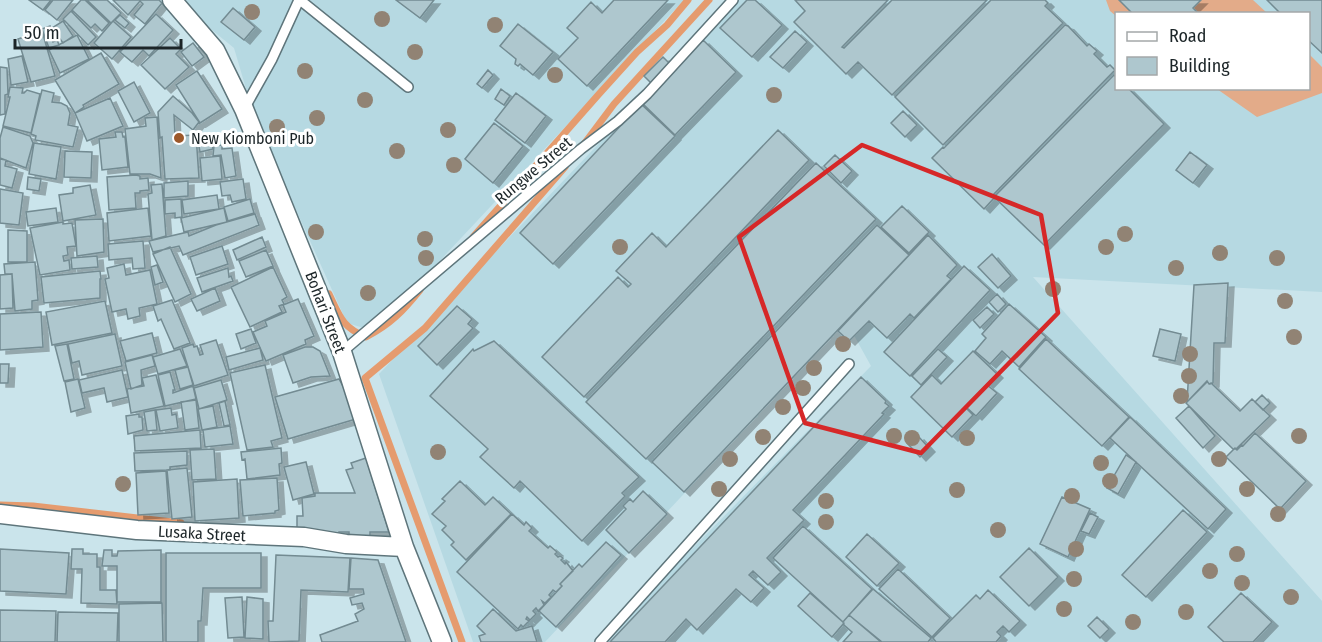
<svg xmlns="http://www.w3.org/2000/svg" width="1322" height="642" font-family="'Fira Sans Condensed',sans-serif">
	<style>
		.built { fill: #b6d9e2; fill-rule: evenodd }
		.green { fill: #e3ab89 }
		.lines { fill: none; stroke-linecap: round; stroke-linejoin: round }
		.stream { stroke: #e59b6e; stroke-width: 7 }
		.building { fill: #aec7ce; stroke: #738b92; stroke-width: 1.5; filter: url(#shadow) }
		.service-casing { stroke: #5e757b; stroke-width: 12 }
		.minor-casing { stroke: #5e757b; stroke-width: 21 }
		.service { stroke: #fff; stroke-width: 9 }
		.minor { stroke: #fff; stroke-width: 18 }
		.tree { fill: #918374 }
		.marked { fill: none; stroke: #d62828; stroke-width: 4.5; stroke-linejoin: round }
		.poi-dot { fill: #9c582a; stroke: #fff; stroke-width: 2 }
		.labels { text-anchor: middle; stroke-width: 6; stroke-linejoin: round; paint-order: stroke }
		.poi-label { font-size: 16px; fill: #1c2528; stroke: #fff; text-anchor: start }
		.street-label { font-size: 16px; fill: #1c2528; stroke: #fff }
	</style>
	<defs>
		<filter id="shadow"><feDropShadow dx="6" dy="4" stdDeviation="0" flood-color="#0004"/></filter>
	</defs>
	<rect width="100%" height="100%" fill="#cae4eb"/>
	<path class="built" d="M175,0H684L374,331L347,323L255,119L234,48Z
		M736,0H1322V292L1033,277L1322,601V642H601L871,366L846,321L545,642H473L379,374ZM1116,14H1308V88H1116Z"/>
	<path class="green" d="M1106,0H1253L1267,13L1116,14V16L1110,11Z
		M1309,54L1322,67V93L1257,117L1217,89L1308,88Z"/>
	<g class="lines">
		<path class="stream" d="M584,144L614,104L709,0
			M473,237L599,94L637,52L667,25L688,0
			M329,294C340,317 342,327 366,337C391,324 403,311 420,290
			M0,505L33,506L181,523
			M462,642L365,378L425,328L565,167"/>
	</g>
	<path class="building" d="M29,0H51L43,10Z
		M53,0H73L57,20L45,10Z
		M81,0H85L109,23L102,31L95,24L91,28L72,10Z
		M87,0H107L121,13L111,23Z
		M113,0H159L162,3L145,24L134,15L143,4L140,1L128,15Z
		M396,0H434L420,18Z
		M614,0H668L587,86L558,59L578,38L567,28L591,2L602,13Z
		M747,0H755L782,25L752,57L720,28Z
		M795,0H888L842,47L844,48L892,0H987L892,95L858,62L846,74L794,22L805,11Z
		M991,0H1045L1048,3L1045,6L1063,23L943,145L895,97Z
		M1119,0H1201L1193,8L1199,14H1133Z
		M1267,0H1322V53L1308,40V14H1281Z
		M233,8L255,27L244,40L221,22Z
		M71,11L96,37L88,45L63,19Z
		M156,14L173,30L149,56L143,50L132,62L120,52Z
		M120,15L129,23L125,28L115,20Z
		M63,21L73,36L63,43L52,28Z
		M113,21L131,37L112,59L94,43Z
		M518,24L553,52L533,75L520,64L518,66L515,64L516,59L500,46Z
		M1065,25L1068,26L1087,46L1089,44L1097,51L1094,54L1107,67L1110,65L1115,70L992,196L994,198L984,209L932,158L943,147L944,148Z
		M50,26L53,42L57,40L59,45L49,48L42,29Z
		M42,31L55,76L31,82L18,39Z
		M795,31L807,42L783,68L770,57Z
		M77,35L89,59L60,73L49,50Z
		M170,38L181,49L176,54L189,67L165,89L141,65Z
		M703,40L736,72L675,135L642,103Z
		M193,43L204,57L192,66L181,52Z
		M101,53L119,84L83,105L84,107L75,113L55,80Z
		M22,56L28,82L11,85L8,59Z
		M663,57L671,65L652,84L644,76Z
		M0,67L7,68L8,94L5,95V114L0,115Z
		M488,70L493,75L482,88L477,84Z
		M197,71L222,109L200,123L176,85Z
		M1114,75L1116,77V88H1128L1164,124L1044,245L994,197Z
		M134,82L150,113L134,122L118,91Z
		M10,87L23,88L22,93H24L27,90L40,94L31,133L3,126L10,97H8Z
		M501,89L510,96L504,105L495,99Z
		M42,90L54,93L52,102L61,103L67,106L70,113L68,125L78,127L73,147L35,140L36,136L31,134Z
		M516,93L546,116L525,143L495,120Z
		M173,96L192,113L199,122L193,130L174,115L175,136L196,135L199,178L165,179L162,137L160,138L158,112Z
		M110,98L123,126L87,141L75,113Z
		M641,104L675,136L553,264L520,233Z
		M903,111L917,125L905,137L891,123Z
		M157,117L161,178L150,174H130L125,129L146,126L145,118Z
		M494,123L523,146L493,183L465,159Z
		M3,127L30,136L33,143L26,168L0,158V138Z
		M778,130L809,160L584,397L542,357L618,277L628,287L631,284L616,271L652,233L666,247Z
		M115,132H122L123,137H125L128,167L102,170L99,139L116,137Z
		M210,133L213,149L200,152L197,136Z
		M34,143L61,147L56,179L29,174Z
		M222,145V149L232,148L236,176L225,178L221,155L213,156L214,146Z
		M65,151L92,152L91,178L64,177Z
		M1190,152L1207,165L1193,183L1176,170Z
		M835,155L852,171L841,183L824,166Z
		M220,156L222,179L202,181L200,158Z
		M0,159L6,160L5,166L17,169L12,188L0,185Z
		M816,163L876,219L646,459L586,402Z
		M136,175L140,176V179L148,178L149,190L140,191V193H135L136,208L109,210L107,177Z
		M28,177L41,179L39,191L27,189Z
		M243,179L246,199L232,202L230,195L222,196L220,182Z
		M188,181V196L164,198V183Z
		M162,184L166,236L152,240L148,194L152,193L151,185Z
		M90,185L96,215L63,221L59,195L73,193V188Z
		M0,189L23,193L19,225L0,223Z
		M217,195L219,209L184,214L182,200Z
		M181,199L182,217L175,218V213L165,214V200Z
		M250,199L254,213L228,221L224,207Z
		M902,206L929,232L909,253L881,227Z
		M56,208L58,222L28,226L26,212Z
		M148,208L151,236L109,241L107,213Z
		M224,208L227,222L184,232L181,218Z
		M255,214L259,225L183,255L179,246L153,252L149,241L188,232L189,236L216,225Z
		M103,219L104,252L77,256L75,220Z
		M63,222V224L72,223L76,246L67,247L68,255L63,256L64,261L69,260L70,270L40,275L30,228Z
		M877,225L909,255L684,492L652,462Z
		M8,230L27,231V262H8Z
		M928,235L957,265L947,276L951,279L914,318L910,314L887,338L869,321L849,341L838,331Z
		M262,237L266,247L237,260L233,250Z
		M143,241L145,268L133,269L132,258L109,260L108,244Z
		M222,246L228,264L196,275L190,257Z
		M170,247L191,294L175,302L153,254Z
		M266,250L273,266L246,277L239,261Z
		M992,254L1011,276L998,288L978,267Z
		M97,256L98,267L72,269L71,258Z
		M35,262L38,300L32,301V309L15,311L12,274H5L4,264Z
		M124,264L126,275L150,270L157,304L139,308L140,316L128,319L126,309L112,312L105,279L109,278L107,268Z
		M157,265L163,282L155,285L151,267Z
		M964,266L990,290L910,376L884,352Z
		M273,267L287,297L282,300L284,304L279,306L282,312L250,327L231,287Z
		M228,268L229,277L231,276L233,281L202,292L197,278Z
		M100,271L101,279H100V298L44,303L41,277Z
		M12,274L13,308L0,309V275Z
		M1228,283L1225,343H1214L1213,383L1209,384L1207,381L1187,402L1194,285Z
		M215,288L220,301L197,311L191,299Z
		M997,294L1006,304L998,312L989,302Z
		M298,299L314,336L305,340L306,344L266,361L253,332L267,326L265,321L286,312L283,305Z
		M172,300L190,343L174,349L161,319L158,321L153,306Z
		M105,301L112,333L52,345L46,312Z
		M1009,304L1046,337L1019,367L1002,351L990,364L975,351L986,338L982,334Z
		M457,306L472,319L468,324L473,328L437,365L418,346Z
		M987,307L994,314L980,328L973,320Z
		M41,312L43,347L0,350V314Z
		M251,329L256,343L241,349L236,334Z
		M1160,329L1181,334L1175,361L1153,356Z
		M152,333L157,353L126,361L120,341Z
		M115,334L122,366L82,375L79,361L72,363L68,344Z
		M1046,339L1129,417L1102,446L1019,369Z
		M216,340L228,375L194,386L182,348L193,344L194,347L197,346L200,355L203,354L200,345Z
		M494,341L639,477L622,493L625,496L582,541L520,481L514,488L480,457L488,449L430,396L473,349L474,351Z
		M67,344L74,379L64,381L55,346Z
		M305,347H313L320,351L330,376L311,377L293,383L283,355Z
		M260,348L263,360L229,370L226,357Z
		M180,349L187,366L158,374L153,357Z
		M938,349L947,357L921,385L912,376Z
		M973,351L997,374L965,407L973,415L952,437L911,397L932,375L941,384Z
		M152,355L155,366L141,370L142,385L131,389L125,362Z
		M0,364H9L8,383H0Z
		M265,365L282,438L271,441L273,447L247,450L230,373Z
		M188,367L193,385L180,389L175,370Z
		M122,370L128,397L107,402L104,388L82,393L79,380Z
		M170,372L175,390H173V393L193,386L196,399L165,406L158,375Z
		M156,375L164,406L131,413L127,389L144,386L142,378Z
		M861,377L886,401L885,403L889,406L882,413L884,414L793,510L804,520L767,558L781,572L768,585L753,571L749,575L764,588L751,602L736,589L697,630L686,619L665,642H610Z
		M78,379L85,408L71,412L65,382Z
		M339,379L350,399L356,419L288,439L275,397Z
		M221,380L227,400L199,409L194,388Z
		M1207,382L1210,384L1211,383L1240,411L1252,399L1270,416L1236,449H1233L1186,403Z
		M987,385L997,393L976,416L966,407Z
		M1262,395L1270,403L1263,410L1255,402Z
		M196,400L199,428L185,430L181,402Z
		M225,401L230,425L224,426L219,403Z
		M213,406L217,427L202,430L198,409Z
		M1189,406L1215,436L1203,448L1176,418Z
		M171,408L172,415L176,414L178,428L160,431L156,410Z
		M155,410L157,430L147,431L144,412Z
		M139,414V417H142L143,430L128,434L126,416Z
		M1130,417L1226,509L1208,529L1110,438Z
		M230,426L233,444L205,447L203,430Z
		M200,430L201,448L135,451L134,436Z
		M1255,433L1306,481L1280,509L1226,457L1235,448L1237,450L1242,445L1243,446Z
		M918,436L929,448L920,457L908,444Z
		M281,448L282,463L279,464L280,475L247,479L245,459L242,460L241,452Z
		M214,449L216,479L192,480L190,450Z
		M187,451V465L170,467V470L135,471L134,453Z
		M1126,455L1136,462L1118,494L1107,488Z
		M366,458L389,532H370V537L349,536V532H339V534L297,531V516H303L302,498L315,496V493H355L346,470L353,468L351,463Z
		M306,462L314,494L293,500L284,467Z
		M187,468L192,517L172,519L167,470Z
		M166,471L169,513L138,515L136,473Z
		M277,478L279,510L275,511V513L243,516L240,480Z
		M237,479L239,518L195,521L193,482Z
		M460,481L485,505L493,497L511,514L466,560L451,545L454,542L442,530L446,526L432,514L445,501L442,499Z
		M643,491L667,514L629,553L606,530L626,509L623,506L630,499L633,502Z
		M1062,497L1090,509L1068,557L1040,544Z
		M1183,510L1207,532L1146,597L1122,575Z
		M1090,513L1098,517L1089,534L1081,531Z
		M512,514L524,525L526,522L532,528L529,531L548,548L550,546L557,552L555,554L558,557L560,556L563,558L561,560L565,564L566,562L573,571L560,584L562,586L556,592L553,590L549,595L551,597L545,603L542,601L544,605L538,611L536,608L533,611L536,614L530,620L527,617L526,619L529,621L523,627L521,625L518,629L457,572Z
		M803,526L872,589L843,622L773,558Z
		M867,534L899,563L877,586L846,557Z
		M606,542L621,555L556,627L539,611L562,586L560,584L579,564L582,567Z
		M1029,548L1058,577L1029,606L1000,577Z
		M0,549L69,553L66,594L0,591Z
		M72,549H83V554H97V567H100V590H116L117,604L81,603L82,569H71Z
		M104,550H112V556H117L118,551L161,550V602H117V566H102Z
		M166,553H261V588H203L201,621H198V642H166Z
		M276,555L350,558L348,592L301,590L299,641L269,642L268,621H273Z
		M351,558L378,560L406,642H322L320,635L358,621L355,614L364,609L362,603L352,605L350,598L364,594L363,589H349Z
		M898,569L950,618L932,637L879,589Z
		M873,589L931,638L928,642H882L849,615Z
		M988,590L1020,621L1009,632L1003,626L997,632L1001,636L996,642H936L933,638L976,595L980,599Z
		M810,593L844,623L832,637L798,606Z
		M1241,593L1272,622L1253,642H1224L1208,627Z
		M242,597L244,637L228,638L225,598Z
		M247,597L263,599V639L245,638Z
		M162,603L163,642H119V604Z
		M493,609L516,631L532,626L537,642H481L479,636L485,634L477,626Z
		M0,610L56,611L55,642H0Z
		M58,612L118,613L117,642H57Z
		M849,615L881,642H843L852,632L844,625L843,622Z
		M1097,617L1109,629L1100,638L1088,626Z"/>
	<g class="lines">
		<g class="service-casing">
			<path id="service" d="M300,0L408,87
				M244,109L272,59L299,0
				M342,352L581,149L618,121L647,94L733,0
				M600,642L849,364"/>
		</g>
		<g class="minor-casing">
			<path id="minor" d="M172,0L215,50L244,109L342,352L404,547L442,642
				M0,514L137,530L304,537L346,544L404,547"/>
		</g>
		<use href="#service" class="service"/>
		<use href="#minor" class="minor"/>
	</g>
	<g class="tree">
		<circle cx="252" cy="12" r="8"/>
		<circle cx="382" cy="19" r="8"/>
		<circle cx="495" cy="25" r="8"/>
		<circle cx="415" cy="52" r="8"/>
		<circle cx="305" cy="71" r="8"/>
		<circle cx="555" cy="75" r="8"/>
		<circle cx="774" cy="95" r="8"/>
		<circle cx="365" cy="100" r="8"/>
		<circle cx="317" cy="118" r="8"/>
		<circle cx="277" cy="127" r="8"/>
		<circle cx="448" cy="130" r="8"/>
		<circle cx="397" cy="151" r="8"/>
		<circle cx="454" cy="165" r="8"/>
		<circle cx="316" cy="232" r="8"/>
		<circle cx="1125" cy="234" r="8"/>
		<circle cx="425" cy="239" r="8"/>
		<circle cx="620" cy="247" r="8"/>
		<circle cx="1106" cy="247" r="8"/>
		<circle cx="1220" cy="253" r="8"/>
		<circle cx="426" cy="258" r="8"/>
		<circle cx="1277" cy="258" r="8"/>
		<circle cx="1176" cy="268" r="8"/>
		<circle cx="1053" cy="289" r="8"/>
		<circle cx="368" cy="293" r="8"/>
		<circle cx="1285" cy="301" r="8"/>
		<circle cx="1294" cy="337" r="8"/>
		<circle cx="843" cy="344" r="8"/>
		<circle cx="1190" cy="354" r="8"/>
		<circle cx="814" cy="368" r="8"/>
		<circle cx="1189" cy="376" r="8"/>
		<circle cx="803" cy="388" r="8"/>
		<circle cx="1181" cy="396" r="8"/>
		<circle cx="783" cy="407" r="8"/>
		<circle cx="894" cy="436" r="8"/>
		<circle cx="1299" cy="436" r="8"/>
		<circle cx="763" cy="437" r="8"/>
		<circle cx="912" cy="438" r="8"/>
		<circle cx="967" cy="438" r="8"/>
		<circle cx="438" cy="452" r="8"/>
		<circle cx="730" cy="459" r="8"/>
		<circle cx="1219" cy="459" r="8"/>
		<circle cx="1101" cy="463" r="8"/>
		<circle cx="1110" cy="481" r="8"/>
		<circle cx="123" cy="484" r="8"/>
		<circle cx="719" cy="489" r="8"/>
		<circle cx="1247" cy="489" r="8"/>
		<circle cx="957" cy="490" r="8"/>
		<circle cx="1072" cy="496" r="8"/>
		<circle cx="826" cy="501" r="8"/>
		<circle cx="1278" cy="514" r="8"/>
		<circle cx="826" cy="522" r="8"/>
		<circle cx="998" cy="530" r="8"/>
		<circle cx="1076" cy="549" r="8"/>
		<circle cx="1237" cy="554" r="8"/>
		<circle cx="1210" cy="571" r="8"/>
		<circle cx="1074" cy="579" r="8"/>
		<circle cx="1242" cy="583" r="8"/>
		<circle cx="1291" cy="597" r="8"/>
		<circle cx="1064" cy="609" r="8"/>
		<circle cx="1186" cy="612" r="8"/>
		<circle cx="1133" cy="622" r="8"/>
	</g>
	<path class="marked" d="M862,145L1041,215L1058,313L921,453L805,423L739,237Z"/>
	<circle class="poi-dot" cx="179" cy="138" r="6"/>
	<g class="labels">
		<g class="poi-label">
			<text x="191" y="144">New Kiomboni Pub</text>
		</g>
		<g class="street-label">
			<text transform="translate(533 170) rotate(-40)" y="6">Rungwe Street</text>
			<text transform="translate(326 312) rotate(69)" y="6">Bohari Street</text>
			<text transform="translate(202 533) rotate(3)" y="6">Lusaka Street</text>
		</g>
	</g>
	<rect x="1115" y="12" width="195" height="78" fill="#ffffff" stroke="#a4a8a9" stroke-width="1.5"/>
	<rect x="1127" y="32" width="30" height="9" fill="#ffffff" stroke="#a4a8a9" stroke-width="1.5"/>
	<text x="1169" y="42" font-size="18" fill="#1c2528">Road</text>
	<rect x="1127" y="57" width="30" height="18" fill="#aec7ce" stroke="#a4a8a9" stroke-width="1.5"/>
	<text x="1169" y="72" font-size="18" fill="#1c2528">Building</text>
	<path d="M15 39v9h166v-9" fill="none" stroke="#1c2528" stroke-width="3"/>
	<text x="24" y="39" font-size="18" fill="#1c2528" stroke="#ffffff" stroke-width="4.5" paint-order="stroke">50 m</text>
</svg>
